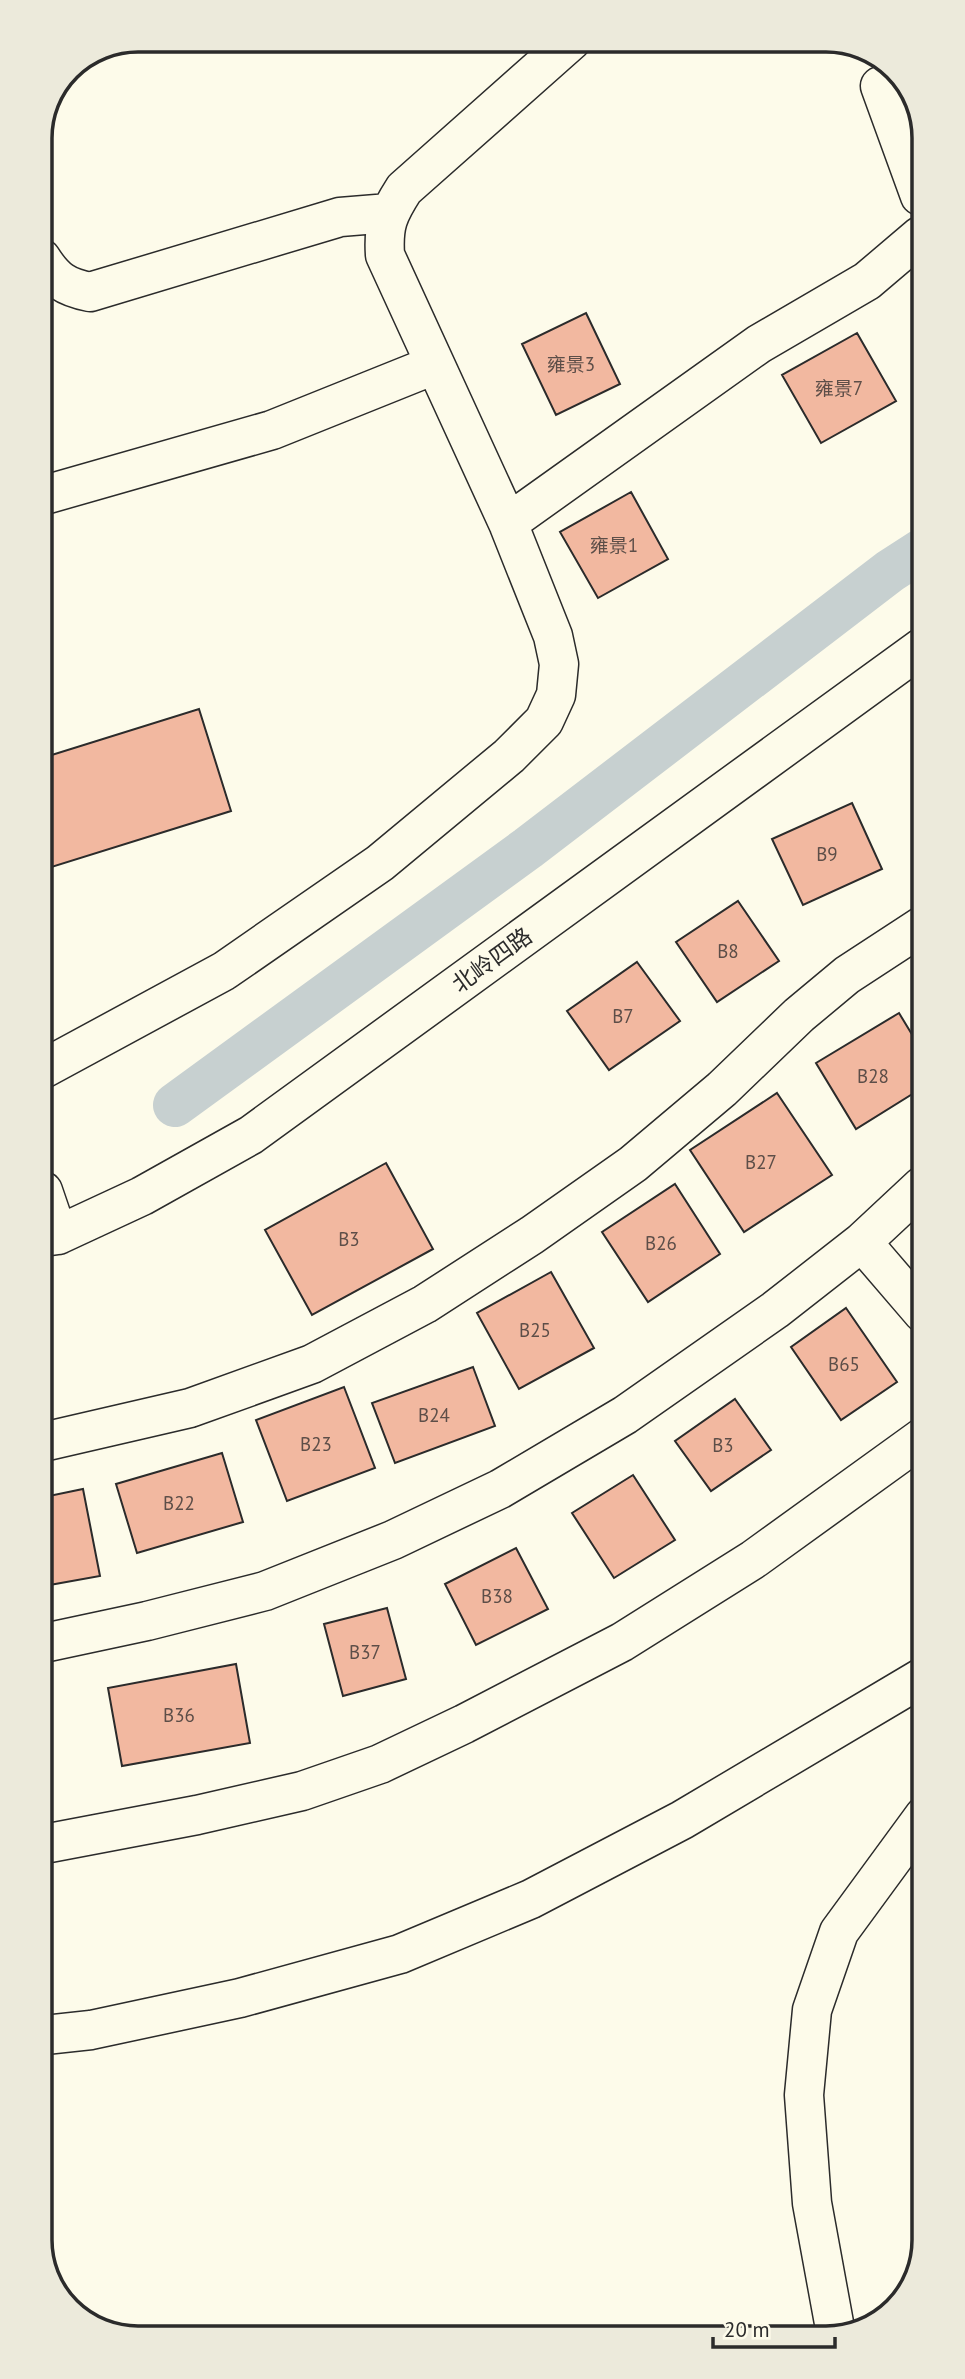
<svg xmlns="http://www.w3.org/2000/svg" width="965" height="2379" font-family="'PT Sans','Noto Sans SC',sans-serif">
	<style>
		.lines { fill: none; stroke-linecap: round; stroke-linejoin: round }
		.canal { stroke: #c7d0d0; stroke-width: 44 }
		.building { fill: #f2b8a0; stroke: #2b2b2b; stroke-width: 2 }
		.minor-casing { stroke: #2b2b2b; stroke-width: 41 }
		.minor { stroke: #fdfbea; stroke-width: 38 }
		.labels { text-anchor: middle; stroke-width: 5; stroke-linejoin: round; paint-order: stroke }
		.number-label { font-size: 19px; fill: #5d4e48 }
		.street-label { font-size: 23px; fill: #2b2b2b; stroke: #fdfbea }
		.rim { fill: none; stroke: #2b2b2b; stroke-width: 3.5 }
	</style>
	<rect width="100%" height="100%" fill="#fdfbea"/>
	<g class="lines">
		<path class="canal" d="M175,1105L528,848L890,571L921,551"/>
	</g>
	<path class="building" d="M586,313L620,384L556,415L522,344Z
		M857,333L896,401L821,443L782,375Z
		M631,492L668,559L598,598L560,532Z
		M199,709L231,811L42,870V758Z
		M852,803L882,869L803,905L772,839Z
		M738,901L779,961L717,1002L676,942Z
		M637,962L680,1021L609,1070L567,1011Z
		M899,1013L922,1051V1088L856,1129L816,1063Z
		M777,1093L832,1175L744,1232L690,1150Z
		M386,1163L433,1249L312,1315L265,1230Z
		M675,1184L720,1254L648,1302L602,1232Z
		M551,1272L594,1348L519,1389L477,1313Z
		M846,1308L897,1382L841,1420L791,1347Z
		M473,1367L495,1426L395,1463L372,1403Z
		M344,1387L375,1468L287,1501L256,1420Z
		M735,1399L771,1450L711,1491L675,1441Z
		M222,1453L243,1522L137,1553L116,1484Z
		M633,1475L675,1540L614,1578L572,1513Z
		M83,1489L100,1576L44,1586V1497Z
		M516,1548L548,1609L476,1645L445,1584Z
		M387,1608L406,1679L343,1696L324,1624Z
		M236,1664L250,1743L122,1766L108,1688Z"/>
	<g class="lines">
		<g class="minor-casing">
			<path id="minor" d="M880,86L920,196
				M41,258C55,280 65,287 90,292L340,217L389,213
				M41,496L272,430L434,365
				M508,523L759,344L867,281L920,236
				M43,1069L224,971L380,863L509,756L544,721L556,695L559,664L553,636L508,523L385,255C383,225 388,214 404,189L572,40
				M43,1191L58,1235
				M43,1237L58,1235L142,1196L251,1135L921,648
				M862,1242L923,1313
				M43,1442L190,1408L312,1364L425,1304L532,1235L633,1164L722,1089L799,1015L847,975L922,926
				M44,1643L147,1621L265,1591L393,1540L500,1489L625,1415L775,1310L862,1242L922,1186
				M44,1844L197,1815L302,1791L380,1764L464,1724L622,1642L754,1559L923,1437
				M45,2035L91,2030L240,1998L400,1954L531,1899L682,1820L923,1677
				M836,2334L812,2203L804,2095L812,2010L839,1932L924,1816"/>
		</g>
		<use href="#minor" class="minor"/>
	</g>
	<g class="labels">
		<g class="number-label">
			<text x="571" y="371">雍景3</text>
			<text x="839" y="395">雍景7</text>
			<text x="614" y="552">雍景1</text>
			<text x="827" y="861">B9</text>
			<text x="728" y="958">B8</text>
			<text x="623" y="1023">B7</text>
			<text x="873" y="1083">B28</text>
			<text x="761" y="1169">B27</text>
			<text x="349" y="1246">B3</text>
			<text x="661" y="1250">B26</text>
			<text x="535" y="1337">B25</text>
			<text x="844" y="1371">B65</text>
			<text x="434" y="1422">B24</text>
			<text x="316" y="1451">B23</text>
			<text x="723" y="1452">B3</text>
			<text x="179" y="1510">B22</text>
			<text x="497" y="1603">B38</text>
			<text x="365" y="1659">B37</text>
			<text x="179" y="1722">B36</text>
		</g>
		<g class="street-label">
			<text transform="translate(492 960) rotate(-36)" y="8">北岭四路</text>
		</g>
	</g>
	<path d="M0 0H965V2379H0ZM138 52H826A86 86 0 0 1 912 138V2240A86 86 0 0 1 826 2326H138A86 86 0 0 1 52 2240V138A86 86 0 0 1 138 52Z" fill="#eceadb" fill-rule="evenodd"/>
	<path class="rim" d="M138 52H826A86 86 0 0 1 912 138V2240A86 86 0 0 1 826 2326H138A86 86 0 0 1 52 2240V138A86 86 0 0 1 138 52Z"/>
	<path d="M713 2337v10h122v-10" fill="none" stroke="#2b2b2b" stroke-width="3.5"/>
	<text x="724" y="2337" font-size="21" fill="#2b2b2b" stroke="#fdfbea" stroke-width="5" paint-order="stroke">20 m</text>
</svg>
